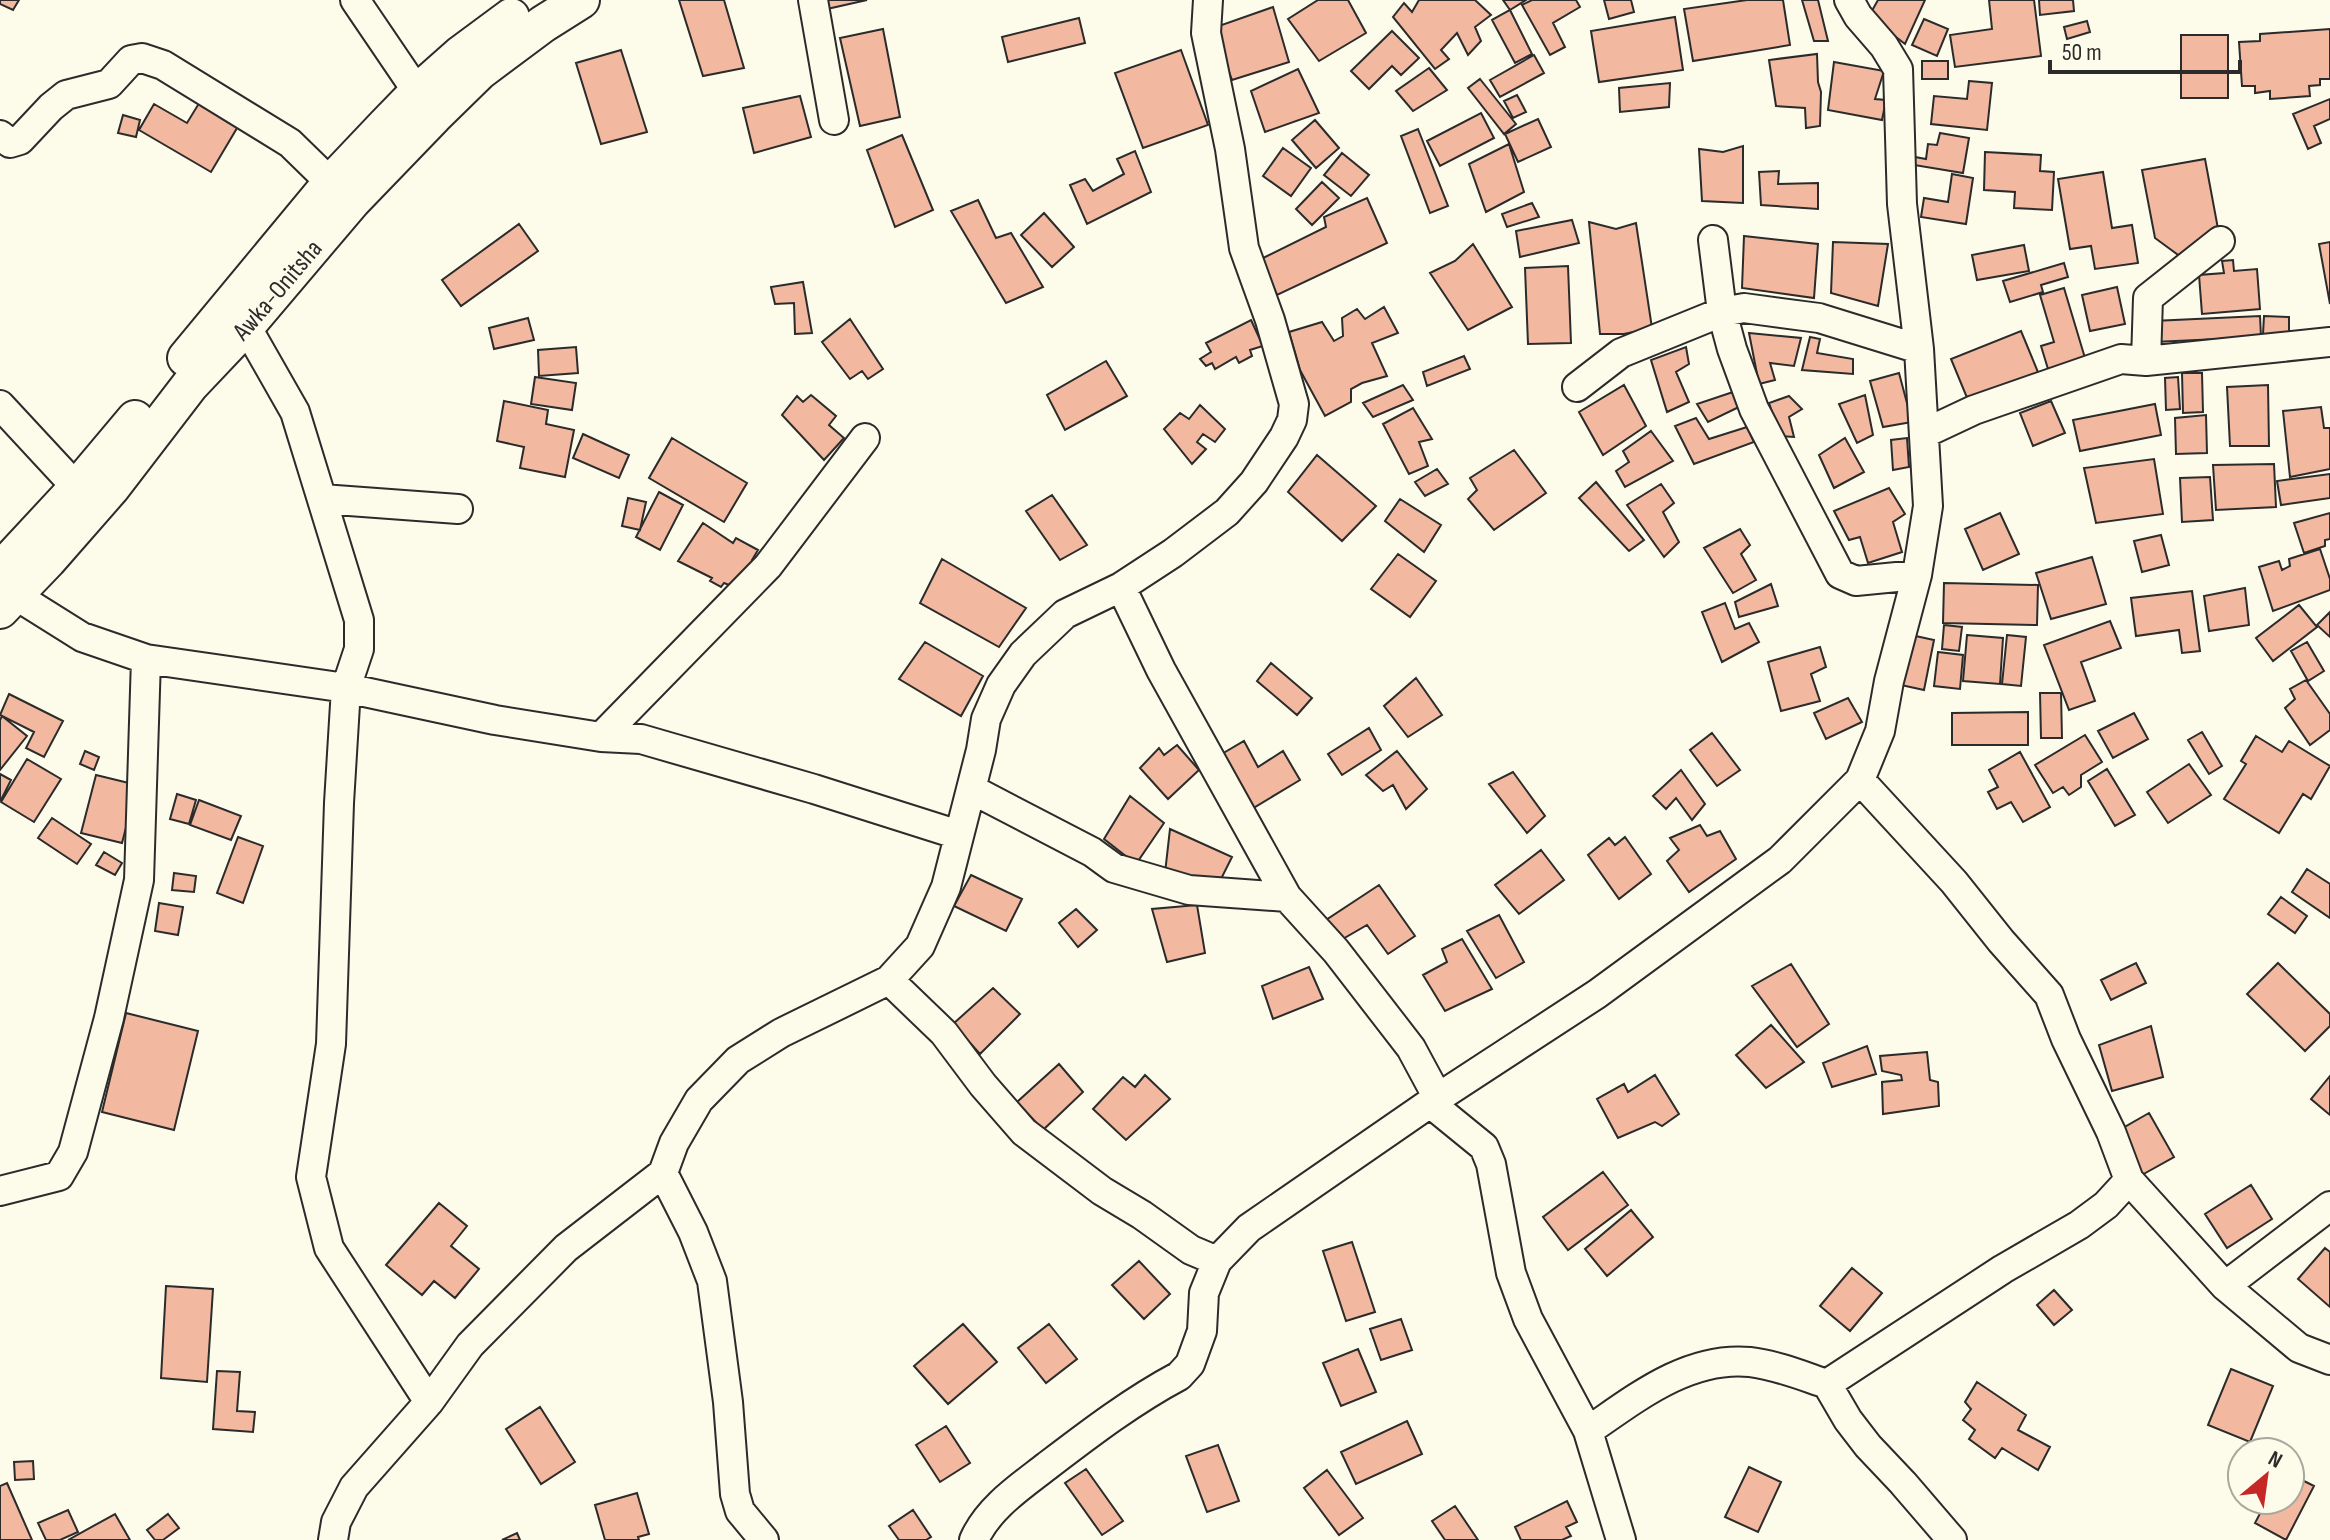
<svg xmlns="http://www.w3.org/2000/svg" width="2330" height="1540" font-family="'Sofia Sans Condensed',sans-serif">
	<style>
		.building { fill: #f2b8a0; stroke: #2b2b2b; stroke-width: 2 }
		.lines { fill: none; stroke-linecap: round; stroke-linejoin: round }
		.minor-casing { stroke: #2b2b2b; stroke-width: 32 }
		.major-casing { stroke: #2b2b2b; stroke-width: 40 }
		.minor { stroke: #fdfbea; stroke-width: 28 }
		.major { stroke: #fdfbea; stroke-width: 36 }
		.labels { text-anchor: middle; stroke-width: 6; stroke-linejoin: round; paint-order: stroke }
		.street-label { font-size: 26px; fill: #2b2b2b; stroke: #fdfbea }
	</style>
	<rect width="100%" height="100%" fill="#fdfbea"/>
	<path class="building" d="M0,0H19L13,10L0,4Z
		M679,0H724L744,68L703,76Z
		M825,0H867L827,9Z
		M1318,0H1348L1366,33L1319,61L1288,19Z
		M1419,0H1475L1491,15L1475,27L1481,41L1468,55L1457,33L1441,50L1449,59L1435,69L1393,17L1404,3L1412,12Z
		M1503,0H1526L1510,10Z
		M1532,0H1576L1580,7L1553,23L1565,47L1550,55L1522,5Z
		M1604,0H1631L1634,12L1609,19Z
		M1747,0H1783L1790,45L1693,61L1684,9Z
		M1802,0H1818L1828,41H1814Z
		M1878,0H1925L1905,44L1869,16Z
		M1989,0H2034L2041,56L1955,67L1950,35L1992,29Z
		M2039,0H2073L2074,11L2040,15Z
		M1273,7L1289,62L1232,80L1213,28Z
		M1510,10L1532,54L1515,63L1492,20Z
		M1675,17L1683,70L1599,82L1591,31Z
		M1079,18L1085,43L1008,62L1002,37Z
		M1924,19L1948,29L1937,56L1912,45Z
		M2087,21L2090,32L2067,39L2064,27Z
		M883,29L900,117L860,126L840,38Z
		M2330,29V79H2320V85L2309,86L2310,96L2270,99V91L2255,93V86H2242L2239,42L2260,41V34Z
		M1392,31L1419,58L1401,75L1392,66L1369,89L1351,71Z
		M2181,35H2228V98H2181Z
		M621,50L647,132L601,144L576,63Z
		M1181,50L1208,125L1143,148L1115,73Z
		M1817,54L1818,82L1821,92L1820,126L1806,128L1805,108L1776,106L1769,60Z
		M1534,55L1544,73L1500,97L1490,80Z
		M1922,61H1948V79H1922Z
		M1834,62L1884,71L1875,99L1886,100L1882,120L1828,110Z
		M1429,68L1447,90L1413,111L1396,91Z
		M1298,69L1319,113L1265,132L1251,91Z
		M1480,79L1516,124L1504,134L1468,88Z
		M1969,81L1992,83L1987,130L1931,124L1934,96L1967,99Z
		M1670,83L1669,107L1620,112L1619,88Z
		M1517,95L1526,112L1513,118L1504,101Z
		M800,96L811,137L754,153L743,108Z
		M2330,99V119L2314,126L2321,143L2308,149L2293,114Z
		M201,100L240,123L211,172L139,130L154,104L187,123Z
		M1481,113L1494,138L1440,166L1427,141Z
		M123,115L140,120L136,137L118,133Z
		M1538,119L1551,147L1518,162L1505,134Z
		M1315,120L1339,148L1316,168L1292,140Z
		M1418,129L1448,206L1430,213L1401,136Z
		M1940,133L1969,138L1963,173L1914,165L1915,157L1926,159L1928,144L1937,145Z
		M902,135L933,210L895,227L867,150Z
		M1509,144L1524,192L1486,212L1469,164Z
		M1743,146V203L1702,201L1699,149L1723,152Z
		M1283,148L1311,168L1291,196L1263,176Z
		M1135,151L1151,192L1087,224L1070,185L1085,179L1093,191L1124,174L1117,159Z
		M1985,152L2041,155L2040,171L2054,172L2052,210L2014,208L2015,192L1984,190Z
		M1342,153L1369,175L1351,196L1324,175Z
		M2205,159L2219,234L2185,260L2155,238L2142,170Z
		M1779,171L1778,184L1818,183V209L1761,205L1759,172Z
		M2103,172L2112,228L2132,225L2138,263L2095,269L2091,246L2070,249L2058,179Z
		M1952,174L1973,178L1966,224L1921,217L1924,198L1948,202Z
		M1322,182L1339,198L1312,225L1296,209Z
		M1367,198L1387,243L1277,295L1261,259L1326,227L1324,217Z
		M978,200L996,238L1011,233L1043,287L1006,303L951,211Z
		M1532,203L1539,217L1507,227L1502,214Z
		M1044,213L1074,247L1052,267L1021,235Z
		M1572,220L1579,243L1520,257L1516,231Z
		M1589,222L1616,229L1636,223L1652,328L1624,334H1600Z
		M519,224L538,251L461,306L442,280Z
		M1744,236L1818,244L1814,298L1742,288Z
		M1833,242L1888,244L1878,306L1831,293Z
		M2330,242V304L2319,244Z
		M1473,244L1512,307L1468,330L1430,273L1455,261Z
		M2024,245L2029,271L1977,280L1972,255Z
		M2233,260L2234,271L2257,269L2260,309L2202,314L2199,275L2224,273L2222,261Z
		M2064,263L2068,277L2041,285L2043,292L2010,302L2003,281Z
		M1568,266L1571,343L1528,344L1525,268Z
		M803,282L812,333L795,334L794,303L775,304L771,287Z
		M2117,287L2125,324L2090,331L2082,295Z
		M2064,288L2085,358L2048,369L2041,346L2054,342L2040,295Z
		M1384,307L1398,333L1372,343L1387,376L1362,383L1351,389V402L1325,416L1300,370L1289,332L1322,322L1334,341L1343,336L1342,318L1357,309L1365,319Z
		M2260,316L2261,337L2154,342L2153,321Z
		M2264,316L2289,317V335L2263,334Z
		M528,318L534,340L494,349L489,328Z
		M850,319L883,369L868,379L862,371L850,379L822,342Z
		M1251,320L1263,346L1250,350L1252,356L1239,363L1236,357L1215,369L1212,363L1206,366L1200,359L1211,352L1206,343Z
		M2021,331L2040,377L1970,405L1951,359Z
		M1749,333L1801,338L1794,366L1770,363L1775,380L1759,384Z
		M1810,337L1820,339L1817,353L1853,359V374L1802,370Z
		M576,347L578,373L539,376L538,350Z
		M1686,347L1689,364L1676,372L1689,402L1667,412L1651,360Z
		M1464,356L1470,369L1427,386L1423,372Z
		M1106,361L1127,396L1065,430L1047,395Z
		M1899,373L1912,422L1883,427L1870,381Z
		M2182,373H2202L2203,412L2183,413Z
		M535,377L576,383L572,410L531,404Z
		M2178,377L2180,409L2166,410L2165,378Z
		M1403,385L1413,400L1373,417L1363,403Z
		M1624,385L1646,426L1603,455L1579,412Z
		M2268,385L2269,446H2230L2227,387Z
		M1733,392L1741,406L1708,422L1697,404Z
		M811,395L836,416L829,425L844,438L824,460L782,415L797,396L803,402Z
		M1865,395L1873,435L1857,443L1839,404Z
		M1789,396L1802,409L1789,417L1794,437L1780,436L1769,403Z
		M504,401L548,410L546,424L574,430L565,477L520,468L524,447L497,441Z
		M2051,401L2065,433L2033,446L2020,413Z
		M2155,404L2161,435L2080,451L2073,420Z
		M1200,405L1225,429L1215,442L1203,434L1197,442L1206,449L1192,464L1164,429L1180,413L1189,419Z
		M2321,407L2324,428H2330V469L2290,477L2283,411Z
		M1413,408L1432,439L1419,442L1428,466L1409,474L1383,424Z
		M2206,415L2207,453L2176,454L2175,418Z
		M1696,418L1709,439L1747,427L1754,442L1694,464L1675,426Z
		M1651,431L1673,461L1625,487L1616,471L1629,462L1623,451Z
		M583,434L629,455L619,478L573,458Z
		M672,438L747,483L724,522L649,478Z
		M1845,438L1864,472L1834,488L1819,455Z
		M1907,438L1909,467L1893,470L1891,440Z
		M1514,450L1546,493L1494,530L1468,499L1477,490L1470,478Z
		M1317,455L1376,506L1342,541L1288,492Z
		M2154,459L2163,514L2096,523L2084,468Z
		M2274,464L2276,507L2216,510L2213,465Z
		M1437,469L1448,484L1425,496L1415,482Z
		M2330,474V498L2281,505L2277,481Z
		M2210,477L2213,520L2182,522L2180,478Z
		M1596,482L1644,540L1629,551L1579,498Z
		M1661,484L1674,503L1663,512L1679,542L1664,557L1627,505Z
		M1889,488L1905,514L1893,522L1902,552L1868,563L1860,537L1849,540L1834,511Z
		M659,492L683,505L660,550L636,537Z
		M1052,495L1087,545L1060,560L1026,511Z
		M628,498L646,502L640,530L622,526Z
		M1400,499L1441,525L1424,552L1385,521Z
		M2000,513L2019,554L1983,570L1965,529Z
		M2330,513V539L2325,540V546L2304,553L2294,523Z
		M703,523L733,543L736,538L758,550L752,560L754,562L739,589L724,583L721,587L710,581L712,578L678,561Z
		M1740,529L1750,545L1741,554L1756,580L1733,593L1704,548Z
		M2161,535L2169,565L2142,572L2134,541Z
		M2320,549L2330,579V590L2273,611L2259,567L2279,561L2282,570L2290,566L2289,559Z
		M1398,554L1436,581L1410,617L1371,589Z
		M2092,557L2106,604L2051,619L2036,573Z
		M942,559L1026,608L999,647L920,603Z
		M1944,583L2038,585L2037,625L1943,623Z
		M1771,584L1778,606L1739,617L1735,602Z
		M2245,588L2249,625L2209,631L2204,596Z
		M2192,591L2200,651L2182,653L2179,630L2136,636L2131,598Z
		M1725,603L1735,629L1749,623L1759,642L1722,662L1702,612Z
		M2299,605L2317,627L2273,661L2256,638Z
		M2330,612V637L2317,625Z
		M2110,621L2121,648L2081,662L2095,701L2069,710L2044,645Z
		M1944,625L1962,627L1959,651L1942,649Z
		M1911,635L1934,640L1924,690L1901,685Z
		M1967,635L2003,638L2000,684L1963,681Z
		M2007,635L2026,637L2021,686L2002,684Z
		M925,642L983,676L961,716L899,679Z
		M2307,642L2324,671L2308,681L2291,651Z
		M1820,647L1826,667L1811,674L1820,701L1781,711L1768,662Z
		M1938,652L1963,655L1960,689L1934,686Z
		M1271,663L1312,698L1297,715L1257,681Z
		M1416,678L1442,715L1408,737L1384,706Z
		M2306,680L2330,714V730L2310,745L2285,708L2295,699L2290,689Z
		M2040,693H2061L2062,738H2041Z
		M9,694L63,721L44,757L26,748L34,732L0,715Z
		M1848,698L1862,722L1826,739L1814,713Z
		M2028,712V745H1952V713Z
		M2134,713L2148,739L2113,758L2098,731Z
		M2,716L27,736L0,770V720Z
		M1369,728L1381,750L1342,775L1328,754Z
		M2202,732L2222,766L2209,774L2188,740Z
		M1712,733L1740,770L1717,786L1690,750Z
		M2085,735L2102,762L2081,775V787L2069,795L2063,787L2053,793L2035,765Z
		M2256,736L2282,752L2289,741L2330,766L2311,799L2303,794L2279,833L2224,799L2246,764L2241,761Z
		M1244,741L1258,767L1283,751L1300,780L1250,810L1220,755Z
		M1177,745L1199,770L1168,799L1140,768L1159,748L1164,755Z
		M85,751L99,757L94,770L80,764Z
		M1397,751L1427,789L1406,809L1393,785L1383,791L1366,775Z
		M2020,752L2050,807L2023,822L2011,802L1997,809L1988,792L1998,787L1989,770Z
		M27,759L61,779L34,822L1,802Z
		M2189,764L2211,795L2168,823L2147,792Z
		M2107,769L2135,815L2115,826L2088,781Z
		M1681,770L1705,804L1692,820L1676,798L1666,809L1653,796Z
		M1513,772L1545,816L1527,833L1489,784Z
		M0,774L11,780L1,800H0Z
		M96,775L137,785L122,843L81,833Z
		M177,794L196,800L189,824L170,819Z
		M1130,796L1164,823L1136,864L1104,839Z
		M199,800L241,816L231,840L190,825Z
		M52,818L91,844L77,864L38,838Z
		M1700,825L1707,836L1720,831L1736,859L1689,892L1667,861L1679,850L1670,838Z
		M1170,829L1232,857L1220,881L1165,873Z
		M238,837L263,846L243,903L217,893Z
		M1625,837L1651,874L1619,899L1588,855L1609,838L1615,845Z
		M1541,850L1564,880L1519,914L1495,885Z
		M104,852L122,863L115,875L96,865Z
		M2307,869L2330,884V918L2292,892Z
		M174,873L196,876L194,892L172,890Z
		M971,875L1022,899L1006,931L954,906Z
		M1379,885L1415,936L1388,954L1367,925L1341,940L1323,922Z
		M2281,897L2307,916L2295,933L2268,914Z
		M159,903L183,907L178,935L155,931Z
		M1197,905L1205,953L1167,962L1152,909Z
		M1076,909L1097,930L1078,947L1059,923Z
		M1499,915L1524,962L1496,978L1467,931Z
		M1462,939L1492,989L1445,1011L1423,975L1447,962L1442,949Z
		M2136,963L2146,983L2111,1000L2101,980Z
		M2278,963L2330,1014V1026L2305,1051L2247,994Z
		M1791,964L1829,1024L1797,1047L1752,986Z
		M1309,967L1323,999L1273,1019L1262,986Z
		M993,988L1020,1014L980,1054L953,1024Z
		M126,1013L198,1031L174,1130L102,1112Z
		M1771,1025L1804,1062L1766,1088L1736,1055Z
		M2151,1026L2163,1077L2112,1091L2099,1045Z
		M1867,1046L1876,1074L1832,1087L1823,1063Z
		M1927,1052L1930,1080L1938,1082L1939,1106L1883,1114L1882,1082L1902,1080L1901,1075L1882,1071L1880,1056Z
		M1059,1064L1083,1092L1043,1130L1017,1102Z
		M1145,1075L1170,1099L1126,1140L1093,1109L1123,1077L1135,1087Z
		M1655,1075L1679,1114L1662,1126L1655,1122L1618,1138L1597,1099L1624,1084L1628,1092Z
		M2330,1076V1115L2311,1099Z
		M2149,1113L2174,1157L2140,1176L2116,1132Z
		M1603,1172L1628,1205L1568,1250L1543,1217Z
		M2251,1185L2272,1219L2227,1248L2205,1214Z
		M439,1203L467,1226L451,1246L479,1269L455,1298L434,1281L422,1295L386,1265Z
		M1631,1210L1653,1237L1607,1276L1585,1249Z
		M1352,1242L1375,1312L1346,1321L1323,1251Z
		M2325,1248L2330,1252V1307L2298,1279Z
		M1139,1261L1170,1294L1144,1319L1112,1285Z
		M1852,1268L1882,1293L1850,1331L1820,1306Z
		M166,1286L213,1289L207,1382L161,1378Z
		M2054,1290L2072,1310L2054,1325L2037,1305Z
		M1401,1319L1412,1350L1381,1360L1370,1329Z
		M963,1324L997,1362L948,1404L914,1366Z
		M1049,1324L1077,1359L1046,1383L1018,1348Z
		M1358,1349L1376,1392L1341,1406L1323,1363Z
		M2231,1369L2273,1386L2250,1442L2208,1425Z
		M217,1371L240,1372L237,1411L255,1412L253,1432L213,1429Z
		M1977,1382L2026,1415L2018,1430L2050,1447L2038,1470L2002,1448L1995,1458L1969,1439L1975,1430L1963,1420L1971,1409L1965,1402Z
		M540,1407L575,1462L541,1484L506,1429Z
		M1407,1421L1422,1454L1356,1484L1341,1452Z
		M946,1426L970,1463L940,1482L916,1445Z
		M1218,1445L1239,1501L1207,1512L1186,1456Z
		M33,1461L34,1479L15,1480L14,1462Z
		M1749,1467L1781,1482L1758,1532L1725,1517Z
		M1086,1469L1123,1521L1102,1535L1065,1483Z
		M1327,1470L1363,1518L1339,1535L1304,1488Z
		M2290,1474L2314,1486L2286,1540L2255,1523L2267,1500H2290Z
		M7,1483L32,1540H0V1486Z
		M637,1493L649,1534L638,1537L639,1540H605L595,1505Z
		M1567,1501L1577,1522L1566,1527L1571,1536L1562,1540H1521L1515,1527Z
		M1455,1506L1478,1540H1445L1432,1521Z
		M68,1510L78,1532L60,1540H46L38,1523Z
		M913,1510L931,1537L926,1540H899L889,1526Z
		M115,1514L130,1540H68Z
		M168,1514L179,1528L163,1540H155L147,1530Z
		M517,1533L520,1540H502Z"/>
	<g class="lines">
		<g class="minor-casing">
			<path id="minor" d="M355,0L429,109
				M813,0L834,120
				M0,135L10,143L20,140L51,107L66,95L109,84L131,60L142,58L163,65L290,143L331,183
				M1713,240L1722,312L1732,349L1754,409L1840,574L1856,581L1917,575
				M246,326L295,412L359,620V649L346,688L339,803L331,1044L311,1177L329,1248L429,1402
				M2146,361L2148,298L2220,241
				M1577,387L1621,353L1722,312L1744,308L1819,318L1919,349
				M0,405L77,488
				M1925,433L1974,410L2121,359L2146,361L2330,342
				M322,499L458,509
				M1121,587L1161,670L1287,897L1336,951L1411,1048L1439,1100
				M15,595L82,637L146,659L346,688L495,720L601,737L641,739L814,789L959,835
				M601,737L768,566L865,438
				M1860,780L1954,882L2001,941L2049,995L2066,1039L2111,1132L2129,1180L2225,1286L2299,1348L2330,1360
				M971,789L1092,852L1114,868L1189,890L1287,897
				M889,980L944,1033L983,1085L1024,1132L1102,1191L1142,1215L1191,1250L1217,1261
				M1430,1103L1484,1147L1491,1164L1511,1273L1528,1319L1588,1431L1621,1540
				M663,1173L693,1232L712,1281L728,1402L735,1494L740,1511L764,1540
				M0,1191L59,1176L73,1152L109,1018L139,880L146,659
				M2225,1286L2330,1206
				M1827,1384L2003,1269L2079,1225L2106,1205L2129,1180
				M1588,1431C1636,1398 1688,1356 1750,1362C1776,1365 1803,1376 1827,1384L1848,1420L1868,1446L1903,1483L1952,1540
				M333,1540L336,1522L354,1487L429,1402L470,1345L566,1248L663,1173L674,1143L699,1100L738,1060L781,1033L889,980L920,946L946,887L981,750L986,719L1001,685L1023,654L1065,614L1121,587L1173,553L1227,512L1254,482L1284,437L1292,420L1294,404L1270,320L1244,248L1230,149L1206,33L1208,0
				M974,1540C988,1508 1020,1487 1047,1466C1089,1434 1132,1401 1179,1376L1190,1364L1202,1331L1204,1293L1217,1261L1249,1228L1430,1103L1597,994L1780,860L1860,780L1880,731L1889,681L1917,575L1928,506L1919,349L1902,204L1898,69L1884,46L1858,16L1849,0"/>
		</g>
		<g class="major-casing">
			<g id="major">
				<path d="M186,358L331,183L385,126L417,93L461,54L511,17"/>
				<path d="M0,571L77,488L135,419"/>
				<path id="s1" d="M0,610L48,560L111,488L190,385L246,326L352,201L434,116L480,71L543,24L581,0"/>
			</g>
		</g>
		<use href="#minor" class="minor"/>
		<use href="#major" class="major"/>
	</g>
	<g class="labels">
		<g class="street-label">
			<text dy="9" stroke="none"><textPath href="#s1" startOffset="424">Awka-Onitsha</textPath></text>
		</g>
	</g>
	<g transform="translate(2266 1476) rotate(29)"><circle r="38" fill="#fdfbea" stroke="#a9a89e" stroke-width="2"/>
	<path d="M0-6L14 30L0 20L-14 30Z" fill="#c62828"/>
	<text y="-12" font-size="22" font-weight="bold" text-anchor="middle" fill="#2b2b2b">N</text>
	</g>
	<path d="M2050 60v12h190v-12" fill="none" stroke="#2b2b2b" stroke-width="4"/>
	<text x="2062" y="60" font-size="24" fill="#2b2b2b" stroke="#fdfbea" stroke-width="6" paint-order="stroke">50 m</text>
</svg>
